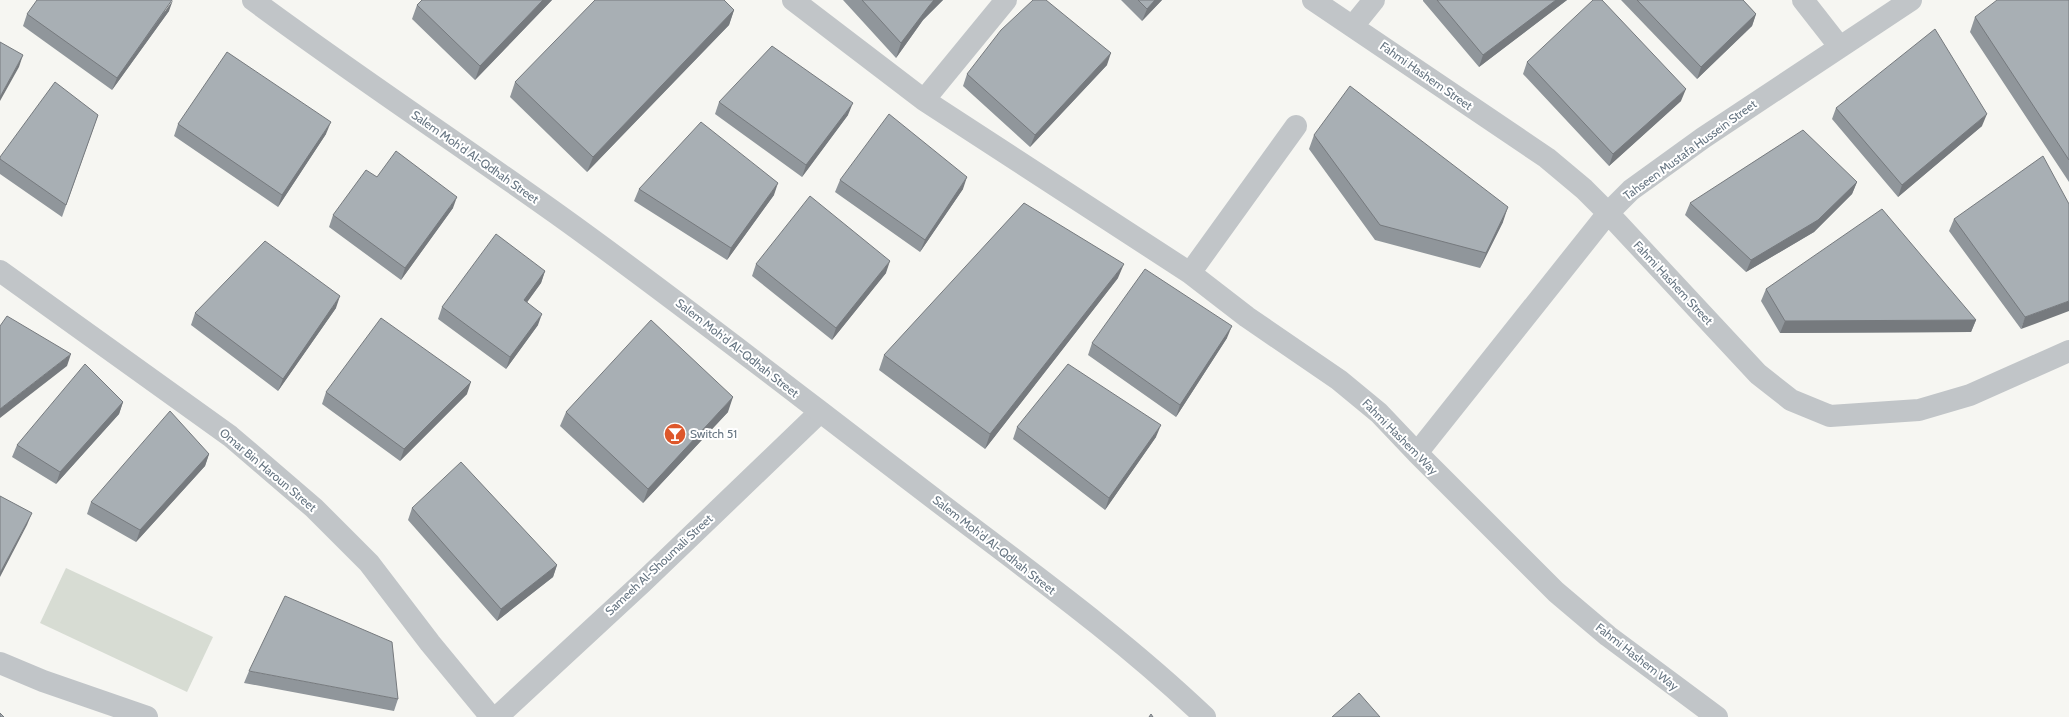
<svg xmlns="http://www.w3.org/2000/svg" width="2069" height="717" font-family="Cabin,sans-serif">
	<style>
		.green { fill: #d7dcd3 }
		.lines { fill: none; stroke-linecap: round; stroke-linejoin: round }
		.minor { stroke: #c1c5c8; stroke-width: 22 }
		.tertiary { stroke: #c1c5c8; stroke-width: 22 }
		.wall { fill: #90969b }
		.shaded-wall { fill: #767a7e }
		.building { fill: #a8afb4; stroke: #767a7e }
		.labels { text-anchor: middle; stroke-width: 4; stroke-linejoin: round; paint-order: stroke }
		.street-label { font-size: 12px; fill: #667582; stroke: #fff }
		.poi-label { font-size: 12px; fill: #667582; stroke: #fff; text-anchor: start }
	</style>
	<rect width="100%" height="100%" fill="#f6f6f2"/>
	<path class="green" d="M66,568L213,637L187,692L40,623Z"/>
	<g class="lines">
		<path class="minor" d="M793,0L924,100L1190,273L1247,317L1339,380L1379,413L1417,453L1556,592L1608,636L1717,717
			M1313,0L1547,158L1584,189L1608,213L1758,374L1791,400L1830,416L1919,410L1970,395L2069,351
			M1803,0L1839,46
			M1353,26L1374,0
			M924,100L1006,0
			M0,271L230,436L314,508L369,563L430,643L491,717
			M1190,273L1296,126
			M1417,453L1608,213L1631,190L1703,138L1911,0
			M0,663L43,681L147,717
			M497,717L643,582L820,412"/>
		<path class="tertiary" d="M253,0C353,74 456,142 557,214C680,302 799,396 920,488C1016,562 1117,633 1205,717"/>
	</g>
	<path class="wall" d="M422,0H552L475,80L412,19L417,5Z
		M843,0H943L923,20L896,58Z
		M1121,0H1162L1142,21Z
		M1423,0H1567L1479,67L1423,1Z
		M1621,0H1743L1756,14L1752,26L1697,79Z
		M2069,0V182L1970,32L1975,17Z
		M734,10L729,25L587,172L510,97L515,82Z
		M169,11L112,90L23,26L27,14Z
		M1527,62L1681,101L1609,166L1523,74Z
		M1107,65L1030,147L963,86L967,74Z
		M719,102L848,115L802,177L715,114Z
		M1836,108L1982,126L1898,197L1832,119Z
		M98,115L62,217L0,174V157Z
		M178,124L326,134L278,207L174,136Z
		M1314,135L1503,222L1480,268L1375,240L1309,149Z
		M840,180L963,189L920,252L835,192Z
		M1857,182L1852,194L1814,232L1746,272L1685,215L1690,203Z
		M639,189L774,195L727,260L634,201Z
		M2069,204L2021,329L1949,231L1954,219Z
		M453,208L401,280L329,227L333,215Z
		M756,264L886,273L832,340L752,276Z
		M545,271L541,283L527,302L538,325L506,369L438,319L442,307Z
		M1118,278L985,449L879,370L884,355Z
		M1766,289L1976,320L1971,332L1780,333L1761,301Z
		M336,308L278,391L191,325L195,313Z
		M1227,338L1176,417L1088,355L1092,343Z
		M326,392L467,394L400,461L322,404Z
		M123,402L119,414L56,484L12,457L17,445Z
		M566,412H728L643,503L560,426Z
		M1017,427L1156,437L1105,510L1013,439Z
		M209,454L205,466L136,542L87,514L91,502Z
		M412,508L557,565L553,577L497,621L408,520Z
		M249,671L398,699L394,711L244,683Z"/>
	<path class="shaded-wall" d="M173,0L169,11L112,90L117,78Z
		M543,0H552L475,80L480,66Z
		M934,0H943L923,20L896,58L901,43L929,6Z
		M1155,0H1162L1142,21L1147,9Z
		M1556,0H1567L1479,67L1483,55Z
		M734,10L729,25L587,172L593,157Z
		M1756,14L1752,26L1697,79L1701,67Z
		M1111,53L1107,65L1030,147L1035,135Z
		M23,55L19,67L0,101V97Z
		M1686,89L1681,101L1609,166L1613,154Z
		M853,103L848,115L802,177L806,165Z
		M1987,114L1982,126L1898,197L1902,185Z
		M331,122L326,134L278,207L282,195Z
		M967,177L963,189L920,252L925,240Z
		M1857,182L1852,194L1814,232L1746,272L1751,260Z
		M778,183L774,195L727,260L731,248Z
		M457,197L453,208L401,280L405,268Z
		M1508,207L1503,222L1480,268L1486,253Z
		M890,261L886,273L832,340L836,328Z
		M1124,264L1118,278L985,449L990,434Z
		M545,271L541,283L520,312L524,300Z
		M340,296L336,308L278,391L283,379Z
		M2069,301V311L2021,329L2025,317Z
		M542,314L538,325L506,369L510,357Z
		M1976,320L1971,332L1780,333L1785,321Z
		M1232,326L1227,338L1176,417L1180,405Z
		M71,354L67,366L0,418V409Z
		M471,382L467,394L400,461L404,449Z
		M733,397L728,412L643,503L648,489Z
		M123,402L119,414L56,484L60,472Z
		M1161,425L1156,437L1105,510L1109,498Z
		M209,454L205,466L136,542L140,530Z
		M32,513L27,525L0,577V573Z
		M557,565L553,577L497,621L501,609Z"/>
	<path class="building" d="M37,0H172L117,78L27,14Z
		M422,0H543L480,66L417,5Z
		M595,0H724L734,10L593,157L515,82Z
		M862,0H934L929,6L901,43Z
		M1033,0H1046L1111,53L1035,135L967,74L1001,30Z
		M1138,0H1155L1147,9Z
		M1437,0H1556L1483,55Z
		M1593,0H1602L1686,89L1613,154L1527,62Z
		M1637,0H1743L1756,14L1701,67Z
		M1997,0H2069V160L1975,17Z
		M1935,29L1987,114L1902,185L1836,108Z
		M0,42L23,55L0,97Z
		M772,46L853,103L806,165L719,102Z
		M227,52L331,122L282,195L178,124Z
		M55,82L98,115L66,205L0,159V157Z
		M1350,86L1508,207L1486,253L1380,225L1314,135Z
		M889,114L967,177L925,240L840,180Z
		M701,122L778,183L731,248L639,189Z
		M1803,130L1857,182L1818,220L1751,260L1690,203Z
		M396,151L457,197L405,268L333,215L366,170L377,177Z
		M2043,156L2069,204V301L2025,317L1954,219Z
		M810,196L890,261L836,328L756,264Z
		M1024,203L1124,264L990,434L884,355Z
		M1882,209L1976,320L1785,321L1766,289Z
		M496,234L545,271L524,300L542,314L510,357L442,307Z
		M265,241L340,296L283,379L195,313Z
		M1145,269L1232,326L1180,405L1092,343Z
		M7,316L71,354L0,409V326Z
		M381,318L471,382L404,449L326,392Z
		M651,320L733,397L648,489L566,412Z
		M85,364L123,402L60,472L17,445Z
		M1068,364L1161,425L1109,498L1017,427Z
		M170,411L209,454L140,530L91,502Z
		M461,462L557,565L501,609L412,508Z
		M0,496L32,513L0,573Z
		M285,596L392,642L398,699L249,671Z
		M1359,693L1380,717H1332Z
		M0,713L4,717H0Z
		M1151,714L1153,717H1149Z"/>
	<defs>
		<g id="bar-disc" transform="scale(1.15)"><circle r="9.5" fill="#dd572b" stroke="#fff"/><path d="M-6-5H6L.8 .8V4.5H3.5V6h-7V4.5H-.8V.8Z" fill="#fff"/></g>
	</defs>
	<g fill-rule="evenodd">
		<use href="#bar-disc" x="675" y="434"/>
	</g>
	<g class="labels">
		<g class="street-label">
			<text transform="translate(1426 76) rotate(35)" y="4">Fahmi Hashem Street</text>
			<text transform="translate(1690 150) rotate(-36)" y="4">Tahseen Mustafa Hussein Street</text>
			<text transform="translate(475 157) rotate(35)" y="4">Salem Moh'd Al-Qdhah Street</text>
			<text transform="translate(1673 283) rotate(47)" y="4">Fahmi Hashem Street</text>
			<text transform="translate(737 348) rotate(38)" y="4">Salem Moh'd Al-Qdhah Street</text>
			<text transform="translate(1400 437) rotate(45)" y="4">Fahmi Hashem Way</text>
			<text transform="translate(268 470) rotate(40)" y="4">Omar Bin Haroun Street</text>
			<text transform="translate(994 545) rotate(38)" y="4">Salem Moh'd Al-Qdhah Street</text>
			<text transform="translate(659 565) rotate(-43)" y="4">Sameeh Al-Shoumali Street</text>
			<text transform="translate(1637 657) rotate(38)" y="4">Fahmi Hashem Way</text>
		</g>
		<g class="poi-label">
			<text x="690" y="438">Switch 51</text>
		</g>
	</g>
</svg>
